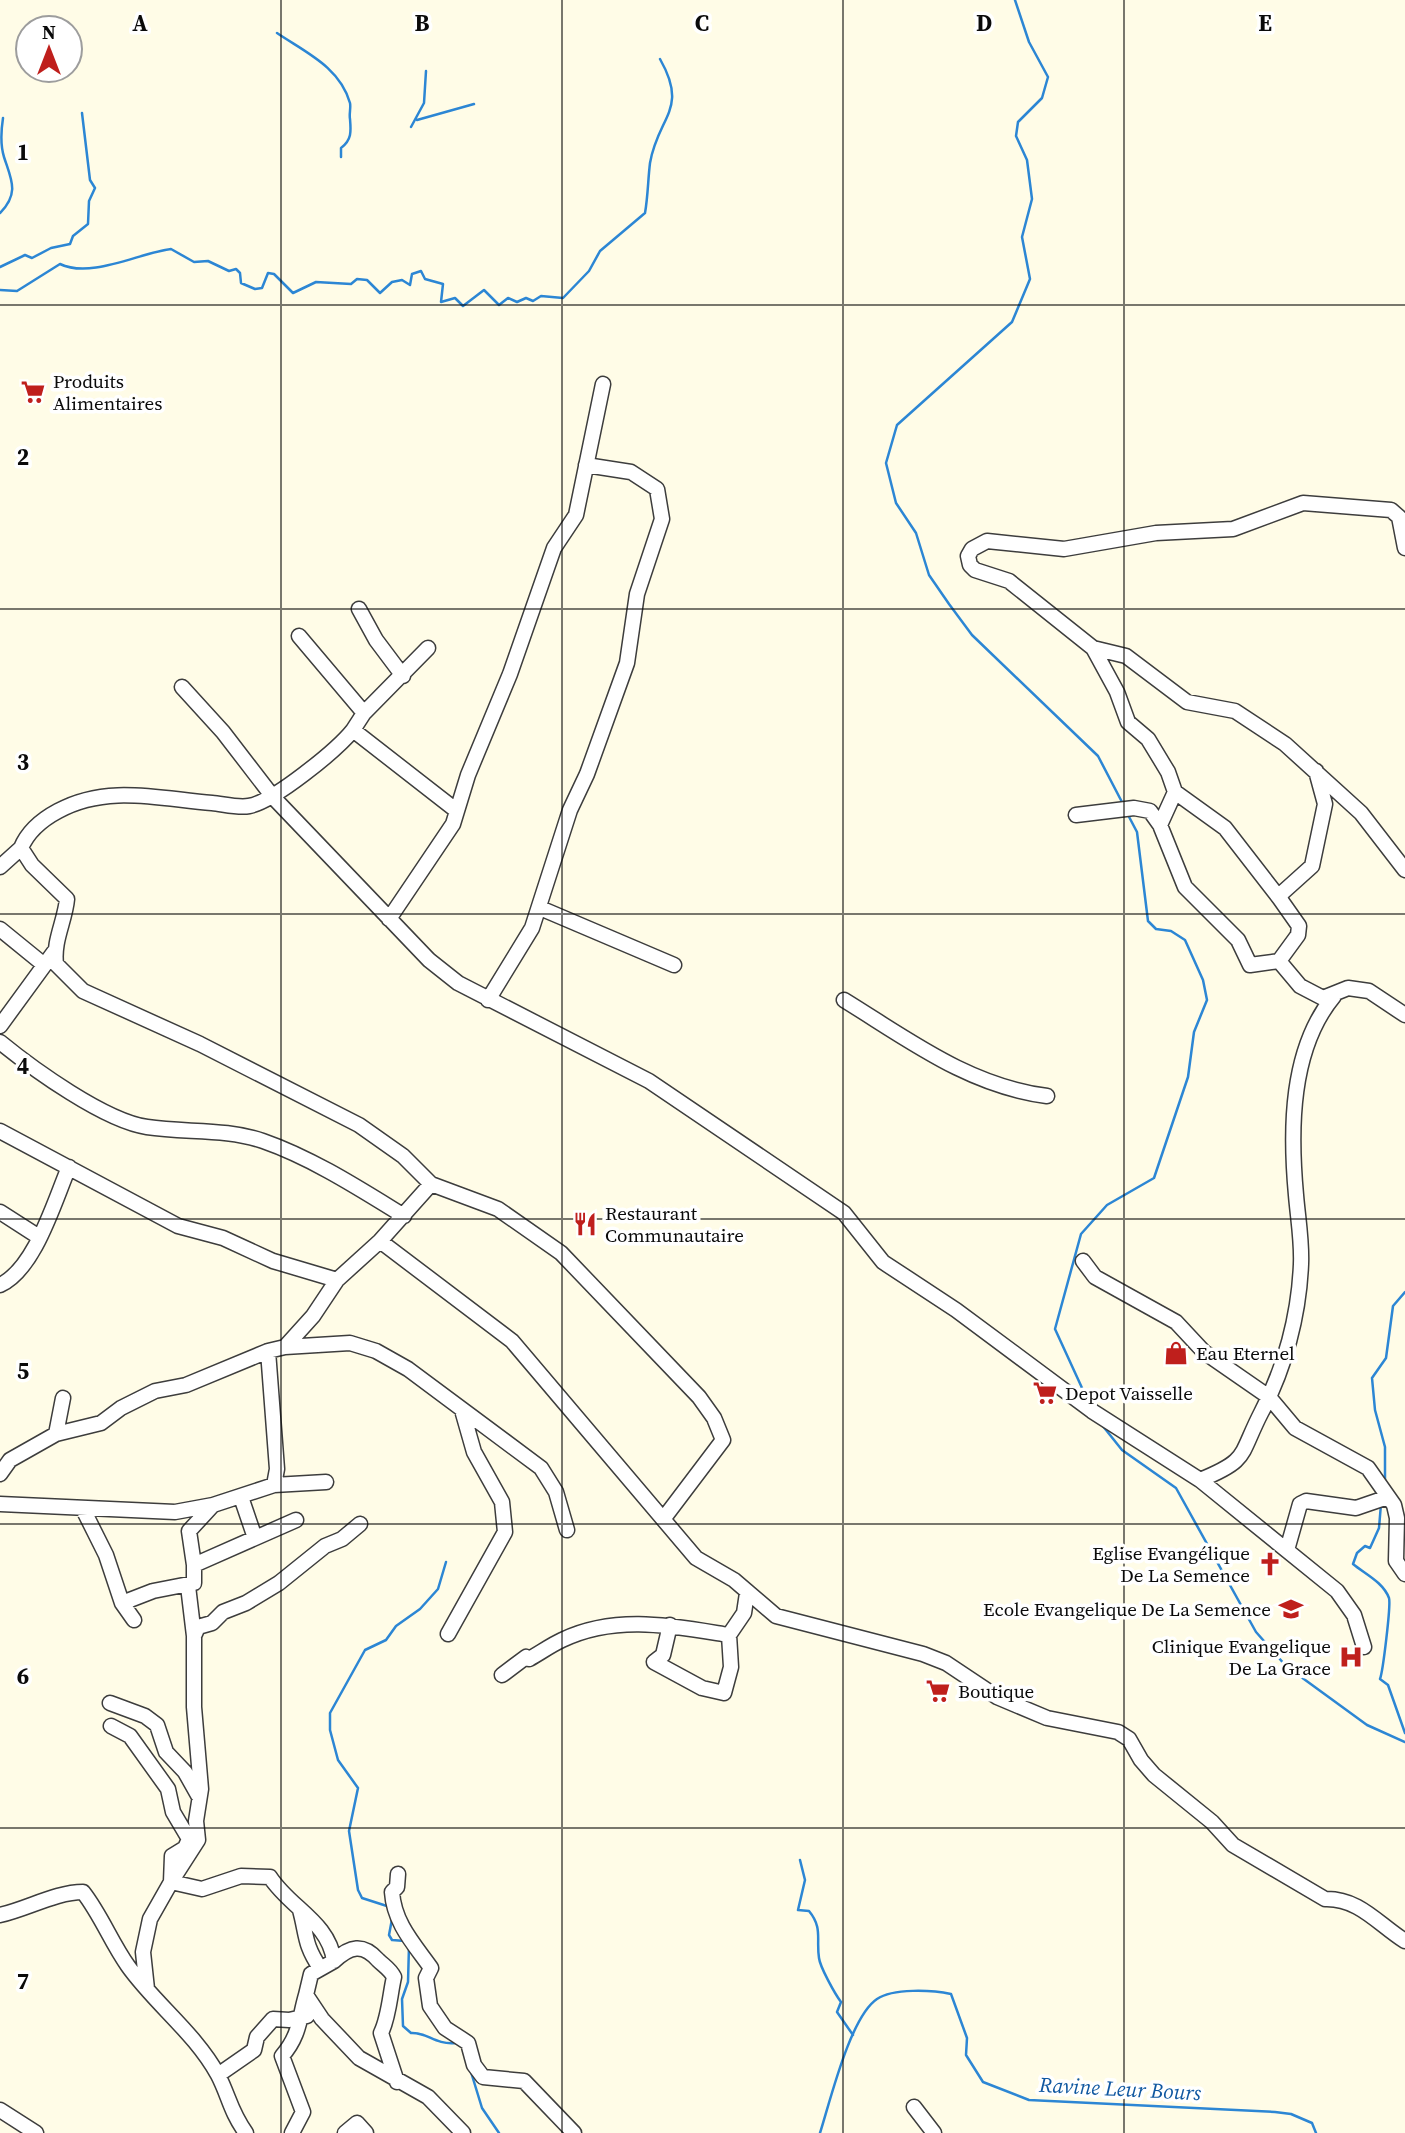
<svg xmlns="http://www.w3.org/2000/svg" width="1405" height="2133" font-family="'Source Serif 4',serif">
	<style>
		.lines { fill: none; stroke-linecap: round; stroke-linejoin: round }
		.stream { stroke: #2c86d4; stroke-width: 2.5 }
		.minor-casing { stroke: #3d3d3d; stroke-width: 17 }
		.minor { stroke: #fff; stroke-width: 14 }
		.grid { fill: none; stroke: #0a0a0a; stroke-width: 2; stroke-opacity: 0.55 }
		.labels { text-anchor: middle; stroke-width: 7; stroke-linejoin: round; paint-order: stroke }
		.poi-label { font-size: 19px; fill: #0a0a0a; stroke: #fff; text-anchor: start }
		.water-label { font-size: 21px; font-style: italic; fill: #0f57a0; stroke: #fff }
		.grid-label { font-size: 23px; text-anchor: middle; font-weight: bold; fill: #0a0a0a; stroke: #fff; stroke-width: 7; stroke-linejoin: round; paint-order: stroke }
	</style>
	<rect width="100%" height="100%" fill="#fffce7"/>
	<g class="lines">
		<path class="stream" d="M1015,0L1029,42L1048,77L1042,98L1018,122L1016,136L1027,160L1032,199L1022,237L1030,279L1012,322L897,425L886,463L896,503L916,533L929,575L949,604L972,635L1098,756L1123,804
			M277,33C305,52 340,67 350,103C351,108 349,114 350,119C351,131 352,140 341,148V157
			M417,120L474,104
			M411,127L424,103L426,71
			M0,213C20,193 11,179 4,157C0,144 1,131 3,118
			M0,267L25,255L32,258L51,248L70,244L73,236L88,224L89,201L95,188L90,180L82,113
			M0,290L17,291L60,264C91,279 139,253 171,249L194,262L208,261L229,271L236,269L240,273L241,283L255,289L262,288L268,273L274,274L293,293L316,282L351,284L357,279L367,280L380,293L392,282L402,280L410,285L412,274L421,271L425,279L443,284L441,302L455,298L463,306L484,290L499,305L508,298L517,302L526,298L533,301L541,296L563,298L589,271L600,251L645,213C648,196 648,179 650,163C658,116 689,110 660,59
			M1088,1401L1055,1329L1081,1234L1107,1205L1154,1178L1188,1077L1194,1032L1207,1000L1203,980L1185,940L1171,931L1156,929L1148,921L1137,832L1127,813
			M1102,1425L1122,1450L1176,1488L1256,1632L1286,1666L1367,1725L1405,1742
			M1385,1480V1447L1375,1410L1372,1378L1386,1358L1393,1306L1405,1292
			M1381,1504L1379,1528L1370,1548L1365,1546L1357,1553L1353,1564C1365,1574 1383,1582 1389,1598C1391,1605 1383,1671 1380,1679L1388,1685L1405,1733
			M800,1860L805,1880L798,1910L809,1911C823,1928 816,1939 819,1958C820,1967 835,1994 841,2002L837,2012L853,2035
			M390,1907L362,1898L358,1890L349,1831L358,1788L338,1760L330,1730V1713L365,1650L386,1640L396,1626L420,1609L438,1589L446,1562
			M392,1919L389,1935L392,1940L405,1941
			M409,1946L408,1982L402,1999L403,2026L411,2033C428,2032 434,2045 456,2043
			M471,2072L482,2108L499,2133
			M820,2133C830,2102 850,2017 877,1999C893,1988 932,1990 951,1994L967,2038L966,2055L983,2082L1029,2100L1275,2112L1291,2114L1312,2123L1316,2133"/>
		<g class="minor-casing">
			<path id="minor" d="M359,609L376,640L403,676
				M299,636L364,713
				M1093,648L1126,656L1187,702L1235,711L1285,744L1361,813L1405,870
				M182,687L223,732L273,797L429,960L458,983L649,1081L844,1213L883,1262L956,1310L1092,1411L1200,1480L1337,1591L1354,1615L1364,1647
				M353,730L364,713L428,648
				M1175,792L1225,828L1280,899
				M457,811L353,730C337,750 273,802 249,806C238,808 223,804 212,803C160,799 107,784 58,811C43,819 28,831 21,848L32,865L67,899C65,921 53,941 56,964L83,991L200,1044L359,1125L403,1156L431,1184L498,1209L561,1253L699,1397L714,1418L723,1440L664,1518
				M1076,815L1134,808L1150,811L1160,825L1185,887L1238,940L1250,965L1279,961L1300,986L1323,998L1348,988L1369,991L1405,1015
				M1160,825L1175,792L1168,772L1148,739L1128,722L1117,692L1093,648L1009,581L975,570L970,565L968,556L972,549L987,541L1064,549L1156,533L1233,529L1303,503L1391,510L1399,517L1405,548
				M0,867L21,848
				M540,908L674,965
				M389,919L453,824L468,775L510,674L554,548L576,515L603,384
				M0,929L43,964
				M1279,961L1298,935L1299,926L1280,899L1282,893L1312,866L1325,804L1316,771
				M488,1000L532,928L570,810L587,774L627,663L637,594L662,519L657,489L631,472L586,465
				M844,1000C909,1040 969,1086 1047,1096
				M0,1026L54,952
				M0,1042C33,1069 105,1121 147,1127C186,1133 225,1128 263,1141C312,1158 360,1189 404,1216
				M0,1131L178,1226L223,1238L273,1261L337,1280
				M0,1212L39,1237
				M380,1241L512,1341L696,1558L734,1580L776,1616L923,1654L946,1663L997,1697L1047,1718L1118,1732L1129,1739L1141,1760L1154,1775L1212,1822L1233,1845L1325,1899C1359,1898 1378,1924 1405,1941
				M1083,1261L1095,1277L1176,1322L1204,1352L1269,1397L1295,1428L1368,1468L1394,1505L1397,1518L1396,1561L1405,1574
				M0,1285C35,1269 54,1202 69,1167
				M285,1347L350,1343L376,1351L408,1369L541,1468L556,1492L567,1530
				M268,1351L277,1469L274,1485
				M56,1434L63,1398
				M0,1474L10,1460L56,1434L101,1423L121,1408L155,1391L186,1385L268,1351L285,1347L313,1316L337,1280L380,1241L431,1184
				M1200,1480C1249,1460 1239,1456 1261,1413C1285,1368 1299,1315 1301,1264C1302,1241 1298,1219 1296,1195C1290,1130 1290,1049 1334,996
				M241,1497L255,1538
				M0,1504L175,1512L213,1505L274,1485L326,1482
				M83,1509L106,1555L122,1603L134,1620
				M1287,1550L1300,1504L1306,1501L1356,1508L1388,1497
				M194,1565L189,1531L213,1505
				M188,1586L194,1636
				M122,1603L153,1591L194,1583V1565L296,1520
				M670,1625L663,1655L654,1662L702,1688L724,1693L731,1667L729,1635
				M448,1634L505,1532L502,1502L474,1452L462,1410
				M502,1675L526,1657L529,1659C540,1653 551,1645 562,1640C616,1614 673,1626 729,1635L744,1613L747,1593
				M110,1703L145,1716L157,1725L166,1752L185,1772L198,1795
				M111,1726L130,1736L168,1789L173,1812L189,1839L185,1848L172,1856L171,1882L150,1919L143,1952L147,1989
				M398,1874L397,1887L392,1892C394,1923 414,1944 431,1968L426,1978L430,2006L445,2028L468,2043L474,2065L483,2077L524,2081L574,2133
				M171,1882L202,1889L241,1876L270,1877C290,1908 329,1922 334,1961L311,1974L306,1995L322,2019L359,2058L428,2097L463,2133
				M171,1882L198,1840L196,1821L201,1789L194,1707V1636L198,1627L212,1623L223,1612L246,1603L279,1583L325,1546L342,1539L360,1524
				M300,1910C307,1936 304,1944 320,1968
				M0,1915C27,1909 56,1892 83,1892C101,1915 111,1942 128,1966C155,2004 195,2033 218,2075C229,2096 230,2111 246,2133
				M334,1961C350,1946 363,1943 378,1960C384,1966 390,1969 394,1977C390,1994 389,2017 381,2033L397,2082
				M218,2075L254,2050L257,2037L273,2019L289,2020L307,2016
				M914,2107L934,2133
				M0,2110L36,2133
				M292,2133L303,2112L282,2056C300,2035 299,2019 306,1995
				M345,2133L357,2123L366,2133"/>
		</g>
		<use href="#minor" class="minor"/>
	</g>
	<path class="grid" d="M281,0V2133M562,0V2133M843,0V2133M1124,0V2133M0,305H1405M0,609H1405M0,914H1405M0,1219H1405M0,1524H1405M0,1828H1405"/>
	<defs>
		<g id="supermarket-bare" transform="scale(1.89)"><path d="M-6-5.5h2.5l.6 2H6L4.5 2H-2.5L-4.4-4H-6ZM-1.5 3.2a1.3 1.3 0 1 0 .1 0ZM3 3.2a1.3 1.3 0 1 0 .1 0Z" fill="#bf1f1c" stroke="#fff" stroke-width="2.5" paint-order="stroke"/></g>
		<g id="restaurant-bare" transform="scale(1.89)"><path d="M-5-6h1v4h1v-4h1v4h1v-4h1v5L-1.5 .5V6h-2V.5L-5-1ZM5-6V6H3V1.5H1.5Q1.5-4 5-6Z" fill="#bf1f1c" stroke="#fff" stroke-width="2.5" paint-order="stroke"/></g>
		<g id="shop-bare" transform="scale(1.89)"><path d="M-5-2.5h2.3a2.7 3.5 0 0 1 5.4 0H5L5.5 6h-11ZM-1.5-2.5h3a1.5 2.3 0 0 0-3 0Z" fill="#bf1f1c" stroke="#fff" stroke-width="2.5" paint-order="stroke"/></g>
		<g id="church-bare" transform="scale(1.89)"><path d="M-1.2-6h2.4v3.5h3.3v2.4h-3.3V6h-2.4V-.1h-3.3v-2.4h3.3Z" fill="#bf1f1c" stroke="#fff" stroke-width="2.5" paint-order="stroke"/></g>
		<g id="school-bare" transform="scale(1.89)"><path d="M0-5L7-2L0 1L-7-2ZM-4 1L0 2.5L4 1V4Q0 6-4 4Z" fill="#bf1f1c" stroke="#fff" stroke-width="2.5" paint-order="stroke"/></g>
		<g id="hospital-bare" transform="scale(1.89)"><path d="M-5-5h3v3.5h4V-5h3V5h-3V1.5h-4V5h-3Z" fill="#bf1f1c" stroke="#fff" stroke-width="2.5" paint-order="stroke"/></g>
	</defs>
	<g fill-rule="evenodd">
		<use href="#supermarket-bare" x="33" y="392"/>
		<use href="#restaurant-bare" x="585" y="1224"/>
		<use href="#shop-bare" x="1176" y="1353"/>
		<use href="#supermarket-bare" x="1045" y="1393"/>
		<use href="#church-bare" x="1270" y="1564"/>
		<use href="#school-bare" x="1291" y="1609"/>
		<use href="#hospital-bare" x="1351" y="1657"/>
		<use href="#supermarket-bare" x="938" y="1691"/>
	</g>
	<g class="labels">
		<g class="poi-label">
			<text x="53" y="388">Produits<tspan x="53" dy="22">Alimentaires</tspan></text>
			<text x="605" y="1220">Restaurant<tspan x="605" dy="22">Communautaire</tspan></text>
			<text x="1196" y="1360">Eau Eternel</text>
			<text x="1065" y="1400">Depot Vaisselle</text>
			<text x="1250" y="1560" text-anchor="end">Eglise Evangélique<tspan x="1250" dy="22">De La Semence</tspan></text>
			<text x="1271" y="1616" text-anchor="end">Ecole Evangelique De La Semence</text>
			<text x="1331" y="1653" text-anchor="end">Clinique Evangelique<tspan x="1331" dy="22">De La Grace</tspan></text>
			<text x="958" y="1698">Boutique</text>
		</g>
		<g class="water-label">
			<text transform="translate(1120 2089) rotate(3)" y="7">Ravine Leur Bours</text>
		</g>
	</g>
	<g class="grid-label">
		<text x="140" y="31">A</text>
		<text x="422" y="31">B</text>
		<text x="702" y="31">C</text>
		<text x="984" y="31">D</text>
		<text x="1265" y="31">E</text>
		<text x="23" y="160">1</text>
		<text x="23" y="465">2</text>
		<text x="23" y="770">3</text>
		<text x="23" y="1074">4</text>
		<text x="23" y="1379">5</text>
		<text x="23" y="1684">6</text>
		<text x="23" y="1989">7</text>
	</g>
	<g transform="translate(49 49)"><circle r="33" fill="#ffffff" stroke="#9d9d9d" stroke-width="2"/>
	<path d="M0-5L12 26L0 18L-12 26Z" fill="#bf1f1c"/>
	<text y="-10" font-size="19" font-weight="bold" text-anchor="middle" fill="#0a0a0a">N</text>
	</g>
</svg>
